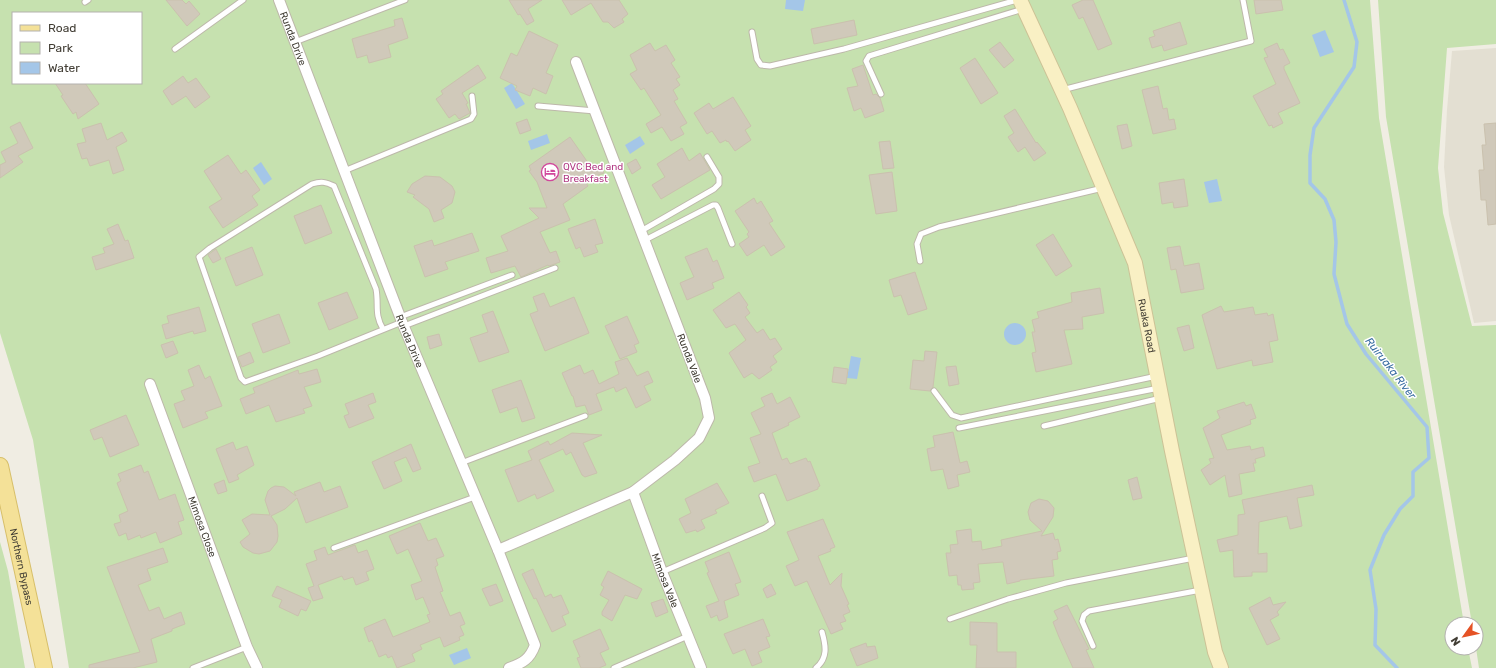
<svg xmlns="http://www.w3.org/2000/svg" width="1496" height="668" font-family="Rubik,sans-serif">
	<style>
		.residential { fill: #e3dfd2 }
		.green { fill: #c6e1af; fill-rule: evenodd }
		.water { fill: #a4c6e8 }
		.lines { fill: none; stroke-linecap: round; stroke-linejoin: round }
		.stream { stroke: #a4c6e8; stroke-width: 3.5 }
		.building { fill: #d0c9ba; stroke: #cac1ae }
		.lane-casing { stroke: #bdb8aa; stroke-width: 7 }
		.street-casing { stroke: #bdb8aa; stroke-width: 12 }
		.secondary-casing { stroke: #ccc296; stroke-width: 16 }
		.primary-casing { stroke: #d7bf6a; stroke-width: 18 }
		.lane { stroke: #fff; stroke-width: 5 }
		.street { stroke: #fff; stroke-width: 10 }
		.secondary { stroke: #f9f0c4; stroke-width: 14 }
		.primary { stroke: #f4e198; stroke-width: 16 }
		.labels { text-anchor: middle; stroke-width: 3; stroke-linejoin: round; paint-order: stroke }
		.street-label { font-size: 10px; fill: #413d34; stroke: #fff }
		.hotel-label { font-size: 10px; fill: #b23c85; stroke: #fff; text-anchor: start }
		.water-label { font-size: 11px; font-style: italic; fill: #386ca1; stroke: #fff }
	</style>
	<rect width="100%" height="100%" fill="#f0ede3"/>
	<path class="residential" d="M1496,48V321L1474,323L1449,215L1444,167L1447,110L1452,51Z"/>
	<path class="green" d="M0,0H1370L1379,118L1464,624H1452V648H1468L1472,668H69L33,440L0,333ZM13,13H141V83H13Z
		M1378,0H1496V44L1447,48L1438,168L1443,213L1472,326L1496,325V668H1479L1476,648V624H1472L1386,117Z
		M0,542L8,571L25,668H0Z"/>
	<path class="water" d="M786,0H805L803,11L785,9Z
		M1325,30L1334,52L1320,57L1312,35Z
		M512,83L525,104L516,109L504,88Z
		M547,134L550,143L531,150L528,141Z
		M640,136L645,144L630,154L625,145Z
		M261,162L272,179L264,185L253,168Z
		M1217,179L1222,201L1209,203L1204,182Z
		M1004 334a11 11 0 1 1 22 0a11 11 0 1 1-22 0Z
		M851,356L861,358L857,379L847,378Z
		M467,648L471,658L454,665L449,655Z"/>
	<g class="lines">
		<path class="stream" d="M1344,0L1357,42L1354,67L1314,128L1310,155V183L1325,199L1334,220L1336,242L1334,274L1347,324L1366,354L1427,427L1429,458L1413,472V496L1400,509L1384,535L1370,570L1376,609L1375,645L1397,668"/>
	</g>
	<path class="building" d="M166,0H182L186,4L189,1L200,14L187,26Z
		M509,0H542L528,9L534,21L527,25L520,14L518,15Z
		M562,0H619L628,14L622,19L624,22L614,28L608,22H603L591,3L571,15Z
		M1083,0H1093L1112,44L1098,50L1083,17L1079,19L1072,5Z
		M1254,0H1281L1283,10L1256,14Z
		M402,18L408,38L388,45L391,57L369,63L367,55L357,58L352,39L395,26L394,20Z
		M854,20L857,35L814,44L811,29Z
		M1180,22L1187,44L1164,51L1162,45L1152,48L1149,38L1155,36L1153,31Z
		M529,31L558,45L546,73L553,76L546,94L533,88L530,96L515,90L517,86L500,78L511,53L517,56Z
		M1000,42L1014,60L1004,68L989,50Z
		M650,43L655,51L666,45L675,60L671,63L680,77L676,79L680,85L673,90L678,99L674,101L687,123L680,127L684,134L671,141L662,127L651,133L646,124L661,115L644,88L641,90L630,74L637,70L630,55Z
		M1277,43L1280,50L1283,49L1290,63L1284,66V69L1300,103L1278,113L1283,123L1273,128L1272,125L1269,126L1253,96L1276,84L1264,58L1268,57L1264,49Z
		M975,58L998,93L981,104L960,68Z
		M478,65L486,78L462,93L468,103L466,104L470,113L459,119L455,114L449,118L436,99L443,94L441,91Z
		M863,65L873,95L876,94L880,98L884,111L865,118L861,108L854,111L847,88L858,86L852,69Z
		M183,76L188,83L196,78L210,97L195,108L186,96L172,105L163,91Z
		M55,83H85L99,104L78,119L76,112L73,114L61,96L63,95Z
		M1158,86L1163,109L1167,108L1169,120L1174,119L1176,129L1153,134L1142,90Z
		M733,97L751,126L745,130L751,140L735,151L728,141L727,142L726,140L720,143L712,131L707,134L694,113L709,103L713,109Z
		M1015,109L1036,143L1037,142L1046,153L1034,161L1025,147L1018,152L1008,137L1014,133L1004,116Z
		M527,119L531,130L520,134L516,123Z
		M20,122L33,148L18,156L23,162L0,178V165L6,162L1,152L18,143L10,127Z
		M101,123L107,140L122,132L127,141L116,147L124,170L113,174L109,160L90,166L87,158L82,159L77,144L86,142L82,129Z
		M1496,123V224L1488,225L1486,200H1481L1479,170H1484L1482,145H1486L1484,124Z
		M1127,124L1132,146L1122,149L1117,126Z
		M570,137L591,167L600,164L604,173L584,180L588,186L563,204L570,220L540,232L550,253L556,251L560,262L549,266L548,265L521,277L515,266L491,273L486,258L508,251L501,236L539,218L529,208H547L537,182L529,171L531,170L529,166Z
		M890,141L894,168L883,169L879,142Z
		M682,148L689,161L700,153L710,170L661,199L652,185L665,177L657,164Z
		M228,155L241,174L246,170L260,190L252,196L258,205L223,228L209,207L222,199L204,171Z
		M636,159L641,168L632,174L627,164Z
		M892,172L897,211L876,214L869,175Z
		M425,176L440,177L452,186L455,192L452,203L441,210L444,218L434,222L429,209L413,197L415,195L407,192L412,184Z
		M1184,179L1188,206L1174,208L1173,202L1162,204L1159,183Z
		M754,198L757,204L761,201L773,221L769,223L785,247L771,256L764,245L747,256L739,244L749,237L747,234L749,232L735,211Z
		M321,205L332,233L305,244L294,216Z
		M595,219L603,243L595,245L598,252L584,257L580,247L576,249L568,229Z
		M118,224L125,241L128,240L134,258L96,270L92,257L105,253L103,248L114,244L107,229Z
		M472,233L479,251L445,262L448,269L425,277L414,246L432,240L434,246Z
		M1053,234L1072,266L1056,276L1036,245Z
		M1180,246L1184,266L1199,263L1204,289L1181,293L1176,269L1171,270L1167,248Z
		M252,247L263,275L236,286L225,258Z
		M707,248L713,262L717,260L724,278L712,283L714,288L687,300L680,283L694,277L685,257Z
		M216,249L221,259L213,263L208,255Z
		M915,272L927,309L908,315L901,295L894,297L889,280Z
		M1100,288L1104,313L1082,317L1083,329L1064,330L1072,364L1036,372L1032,353L1036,352L1032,332H1035L1032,320L1039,318L1037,312L1072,302L1071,293Z
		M347,292L358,318L329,330L318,303Z
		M739,292L748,305L746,307L750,313L745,317L757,333L763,329L770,340L775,338L782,349L773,356L777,362L770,367L772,370L759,379L752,373L744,378L729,353L746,340L735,324L726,328L713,310Z
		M544,293L550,307L574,297L589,333L545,351L530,314L538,311L533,297Z
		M1221,306L1224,312L1253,307L1255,315L1267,313L1268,316L1273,314L1278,340L1269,342L1273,362L1253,366L1252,360L1217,369L1202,315Z
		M199,307L206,331L194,334L193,331L166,339L162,325L169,323L167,316Z
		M493,311L509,352L479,362L470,338L488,332L482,315Z
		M279,314L290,343L263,353L252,324Z
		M627,316L639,343L634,345L637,352L620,359L605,326Z
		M1189,325L1194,348L1184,351L1177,328Z
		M439,334L442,345L430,349L427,337Z
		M173,341L178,353L166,358L161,345Z
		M925,351L937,352L933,387L930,391L910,389L913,360L924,361Z
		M250,352L254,362L242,367L238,357Z
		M627,358L637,376L648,371L653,382L644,386L651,400L636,408L626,387L616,392L614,387L596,394L602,410L589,415L585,405L576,407L573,396H572L562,373L580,365L584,374L593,370L599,384L619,374L615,362Z
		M199,365L205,379L210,376L222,406L205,412L208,418L183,428L174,404L185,400L181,391L194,386L188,370Z
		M956,366L959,384L949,386L946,367Z
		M834,367L848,369L846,384L832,382Z
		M317,369L321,382L304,387L312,406L303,409L305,413L276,422L269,405L246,414L240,399L255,393L253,388L298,370L299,374Z
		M521,380L535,418L522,422L517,407L500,413L492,390Z
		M373,393L376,402L368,405L374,418L349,428L344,416L349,414L345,404Z
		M772,393L777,404L790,397L800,417L788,423L789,425L772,433L782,460L787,458L790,464L806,458L808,462L810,461L820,486L818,487V489L787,501L776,474L754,482L748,467L760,463L750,438L761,434L751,413L765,406L761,398Z
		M1244,402L1246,406L1251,404L1256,418L1250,420L1251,424L1221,435L1227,450L1250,446L1251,450L1263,447L1265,456L1255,459L1256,463H1253L1255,471L1239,474L1242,494L1229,497L1225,475L1210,485L1201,470L1211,463L1209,459L1214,458L1203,428L1220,418L1217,411Z
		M126,415L139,445L110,457L102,437L94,440L90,430Z
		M953,432L960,463L967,461L970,472L957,475L959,486L948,489L943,469L931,471L927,449L935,447L933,436Z
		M572,433L602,435L583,443L597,473L585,477L582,475L571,452L566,455L563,449L539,460L554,491L537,499L535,494L518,502L505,470L532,460L528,451L548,441L550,445Z
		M233,442L236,450L247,446L254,465L237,475L239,479L229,483L216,449Z
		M411,444L421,469L413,472L406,457L394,462L402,481L384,489L372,462Z
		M141,465L144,473L148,471L159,500L175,494L184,520L178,522L182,534L160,543L156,532L141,538L140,535L128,540L126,533L119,536L114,524L121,522L119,515L128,511L117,483L121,481L118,474Z
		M1137,477L1142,498L1133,500L1128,480Z
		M224,480L227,491L218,494L214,484Z
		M320,482L324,492L340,486L348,507L306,523L297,498L285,509L271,516L277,525L278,536L277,542L270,551L259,554L253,553L243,547L240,542L250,534L242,520L252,514L270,515L265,500L268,491L271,488L275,486L284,487L296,496L294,492Z
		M717,483L729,503L715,510L717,513L701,520L705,528L697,532L696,530L686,533L679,519L691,513L685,499Z
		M1312,485L1314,495L1297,498L1302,526L1290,529L1287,516L1259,522L1258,554L1267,553V572H1252V576L1234,577L1233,550L1220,552L1217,540L1238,535V515L1245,514L1242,500Z
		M1039,499L1048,501L1054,508L1053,517L1041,536L1053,533L1055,540L1058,539L1061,551L1057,552L1058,559L1052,560L1054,576L1020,580V581L1007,584L1003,562L978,564L980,582L973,583L974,589L962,590L961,585H958L957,575L949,576L946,553H951L950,545L958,544L956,531L971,529L972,542L981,541L982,550L1002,546L1001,540L1042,531L1030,520L1028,512L1031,503Z
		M823,519L835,547L830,549L831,551L818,556L830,585L842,573L841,586L849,604L847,605L850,612L843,615L846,621L840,623L843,629L831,634L807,581L795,586L786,566L799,560L787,532Z
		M420,523L428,541L436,538L444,556L436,559L438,565L435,567L443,591L440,592L450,616L460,612L465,624L460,626L464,635L459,637L460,640L444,647L440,637L420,645L422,649L412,654L415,661L397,668L392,656L388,658L386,654L379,657L372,640L369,642L364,628L385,619L393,637L430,622L427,615L430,614L423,597L416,600L411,585L422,581L408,549L397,554L389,536Z
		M355,545L358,553L367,550L374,569L366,572L369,580L356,585L353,577L344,580L342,576L318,585L323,598L313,601L308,588L314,586L306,564L317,560L314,551L325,547L328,555Z
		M163,548L168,562L147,569L151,580L138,585L149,611L159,607L164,619L181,612L185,624L172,629V631L151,639L157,662L133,668H89V665L140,652L107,567Z
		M729,552L741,582L735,584L739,595L724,601L728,617L719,621L717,615L711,618L706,606L719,601L707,573L709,572L705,562Z
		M533,569L545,597L551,594L553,598L561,595L569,613L562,616L566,625L552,632L536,598L534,599L522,574Z
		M608,571L642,589L637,599L625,595L612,621L602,615V612L609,600L600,595L604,587L601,585Z
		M496,584L503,601L490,606L482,589Z
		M771,584L776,594L767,598L763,589Z
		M277,586L311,601L306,611L301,609L298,616L279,607L282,600L272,596Z
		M1270,597L1273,605L1286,602L1277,612L1279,615L1270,620L1280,639L1267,645L1249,608Z
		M663,599L668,612L656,617L651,603Z
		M1067,605L1089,649L1086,650L1094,668H1073L1059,637L1053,622L1058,619L1054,611Z
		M763,619L770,636L766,637L770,647L758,652L762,662L752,666L745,649L733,654L724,634Z
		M970,622L997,623V652H1016V668H976L977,645H970Z
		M600,629L609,649L600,653L606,665L599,668H581L577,658L580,657L573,641Z
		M866,643L867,647L875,646L878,658L857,666L850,649Z"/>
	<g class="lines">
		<g class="lane-casing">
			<path id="lane" d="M85,2L88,0
				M752,32L757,59L761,65L770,66L844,49L1017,0
				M295,42L405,0
				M175,49L243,0
				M1062,90L1251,41L1243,0
				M881,94L866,61L869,56L1023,9
				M538,106L595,111
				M344,171L471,119L474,114L472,96
				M641,231L714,189L719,184V177L707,157
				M645,240L713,205H716L718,208L732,244
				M920,261L917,244L921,234L939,227L1103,188
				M400,317L512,275
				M404,326L555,268
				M383,329C374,314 379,305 376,289L334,186C326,182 321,181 312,184L210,248L199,257L241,378L245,382L318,356L402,322
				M934,391L952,415L961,418L1157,376
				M1044,426L1161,398
				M959,428L1159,388
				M461,463L585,416
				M334,548L475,497
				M662,572L765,528L772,523L762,496
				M950,619L1008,599L1066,583L1194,558
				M1093,646L1082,621L1084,615L1089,611L1201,590
				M193,668L247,647
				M614,668L688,636
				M816,668C828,658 826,646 822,632"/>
		</g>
		<g class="street-casing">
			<g id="street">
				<path id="s1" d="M279,0L402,322L498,550L535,645C530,659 523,663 509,668"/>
				<path id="s2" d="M150,384L247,647L257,668"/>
				<path id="s3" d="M633,492L662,572L701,668"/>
				<path d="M498,550L633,492L675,460L699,438L709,418L705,398L576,62"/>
			</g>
		</g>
		<g class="secondary-casing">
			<g id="secondary">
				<path id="s4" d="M1020,0L1070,108L1135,263L1172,451L1215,652L1221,668"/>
			</g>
		</g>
		<g class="primary-casing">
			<g id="primary">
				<path id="s5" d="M0,466L44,668"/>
			</g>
		</g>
		<use href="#lane" class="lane"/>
		<use href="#street" class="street"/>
		<use href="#secondary" class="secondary"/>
		<use href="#primary" class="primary"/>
	</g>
	<defs>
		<g id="hotel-ring" transform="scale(0.9)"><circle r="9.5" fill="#fff" stroke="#d1479c" stroke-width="1.5"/><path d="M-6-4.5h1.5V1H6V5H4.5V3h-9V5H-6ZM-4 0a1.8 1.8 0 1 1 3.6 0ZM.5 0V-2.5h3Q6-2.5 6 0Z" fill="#d1479c"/></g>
	</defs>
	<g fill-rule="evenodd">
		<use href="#hotel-ring" x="550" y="172"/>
	</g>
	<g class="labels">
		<g class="street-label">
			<text dy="4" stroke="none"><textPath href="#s1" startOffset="41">Runda Drive</textPath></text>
			<text dy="4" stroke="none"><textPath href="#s4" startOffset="351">Ruaka Road</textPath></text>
			<text dy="4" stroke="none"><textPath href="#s1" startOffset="365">Runda Drive</textPath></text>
			<text transform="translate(690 358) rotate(69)" y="4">Runda Vale</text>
			<text dy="4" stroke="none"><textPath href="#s2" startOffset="152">Mimosa Close</textPath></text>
			<text dy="4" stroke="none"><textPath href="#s5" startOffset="103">Northern Bypass</textPath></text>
			<text dy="4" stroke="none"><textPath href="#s3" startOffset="94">Mimosa Vale</textPath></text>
		</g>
		<g class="hotel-label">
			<text x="563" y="170">QVC Bed and<tspan x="563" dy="12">Breakfast</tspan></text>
		</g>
		<g class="water-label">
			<text transform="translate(1391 368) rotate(52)" y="4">Ruiruaka River</text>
		</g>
	</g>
	<rect x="12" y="12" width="130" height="72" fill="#ffffff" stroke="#b3b1ae"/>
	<rect x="20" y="25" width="20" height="6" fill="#f4e198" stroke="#b3b1ae"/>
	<text x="48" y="32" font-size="12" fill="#413d34">Road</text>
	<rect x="20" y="42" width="20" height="12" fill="#c6e1af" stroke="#b3b1ae"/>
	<text x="48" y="52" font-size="12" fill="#413d34">Park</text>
	<rect x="20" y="62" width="20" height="12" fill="#a4c6e8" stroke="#b3b1ae"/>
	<text x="48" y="72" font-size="12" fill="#413d34">Water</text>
	<g transform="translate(1464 636) rotate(237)"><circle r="19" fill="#ffffff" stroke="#b3b1ae"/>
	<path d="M0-3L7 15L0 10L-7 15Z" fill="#e55225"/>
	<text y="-6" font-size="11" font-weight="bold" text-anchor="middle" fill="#413d34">N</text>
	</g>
</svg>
